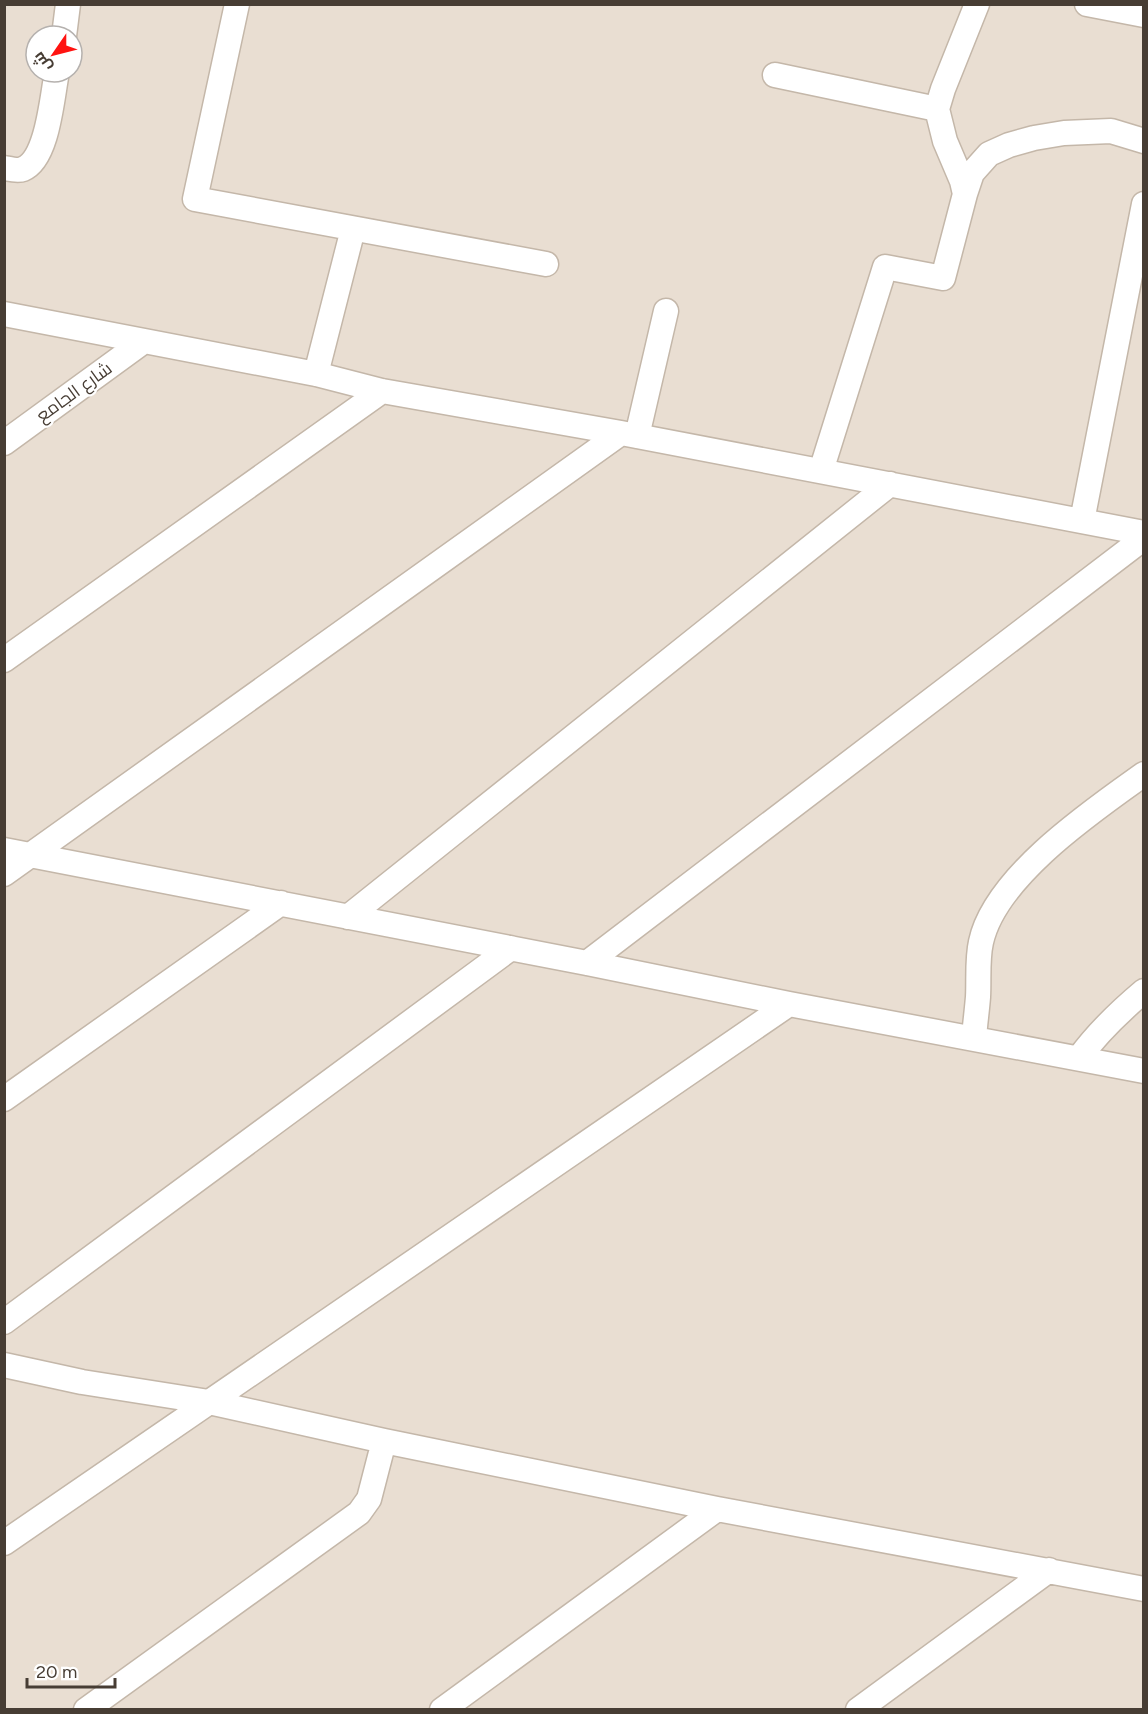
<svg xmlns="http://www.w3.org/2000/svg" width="1148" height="1714" font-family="Figtree,Cairo,sans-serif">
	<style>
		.residential { fill: #e9ded2; fill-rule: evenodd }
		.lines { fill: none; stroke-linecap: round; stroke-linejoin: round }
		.street-casing { stroke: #c4b7a9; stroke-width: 27 }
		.street { stroke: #fff; stroke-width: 24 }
		.labels { text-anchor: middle; stroke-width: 4.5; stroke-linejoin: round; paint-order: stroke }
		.street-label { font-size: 18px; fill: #473d34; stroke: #fff }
	</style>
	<rect width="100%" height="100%" fill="#f4ede5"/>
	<path class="residential" d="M5,5H1143V1709H5ZM36,36H72V72H36Z"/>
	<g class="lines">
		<g class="street-casing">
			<path id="street" d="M237,4L195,199L546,264
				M1087,4L1144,15
				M64,36L68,4
				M775,75L937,109
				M4,168C10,169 18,171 23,169C48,159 52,96 57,72
				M965,194L962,181L945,141L937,109L943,89L977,4
				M4,314L316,374L382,391L621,433L1144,533
				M316,374L353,229
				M637,436L666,311
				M4,443L144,341
				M821,471L885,267L943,278L965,194L972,173L989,154L1009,145L1034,138L1064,133L1111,131L1144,141
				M1082,521L1144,204
				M4,660L382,391
				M4,850L587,963L789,1004L1144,1071
				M4,874L621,433
				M348,917L890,484
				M587,963L1144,538
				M974,1038C975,1024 977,1010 978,997C979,979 977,959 981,942C995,877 1092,811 1144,774
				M1079,1058C1098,1032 1119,1012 1144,991
				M4,1099L281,903
				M4,1322L511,948
				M4,1365L82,1382L209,1402L384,1441L717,1509L1144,1589
				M4,1543L789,1004
				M86,1710L359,1513L369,1499L384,1441
				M442,1710L717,1509
				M858,1710L1049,1570"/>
		</g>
		<use href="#street" class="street"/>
	</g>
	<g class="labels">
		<g class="street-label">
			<text transform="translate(74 392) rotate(-36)" y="6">شارع الجامع</text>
		</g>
	</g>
	<rect width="1148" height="1714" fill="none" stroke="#473d34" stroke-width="12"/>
	<g transform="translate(54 54) rotate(235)"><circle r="28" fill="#ffffff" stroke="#b5b1ae" stroke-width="1.5"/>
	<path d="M0-4.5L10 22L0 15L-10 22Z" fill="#ff1311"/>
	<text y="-9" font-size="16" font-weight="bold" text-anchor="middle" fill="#473d34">ش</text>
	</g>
	<path d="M27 1678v9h88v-9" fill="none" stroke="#473d34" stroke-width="3"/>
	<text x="36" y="1678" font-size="18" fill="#473d34" stroke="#ffffff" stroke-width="4.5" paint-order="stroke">20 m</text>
</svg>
